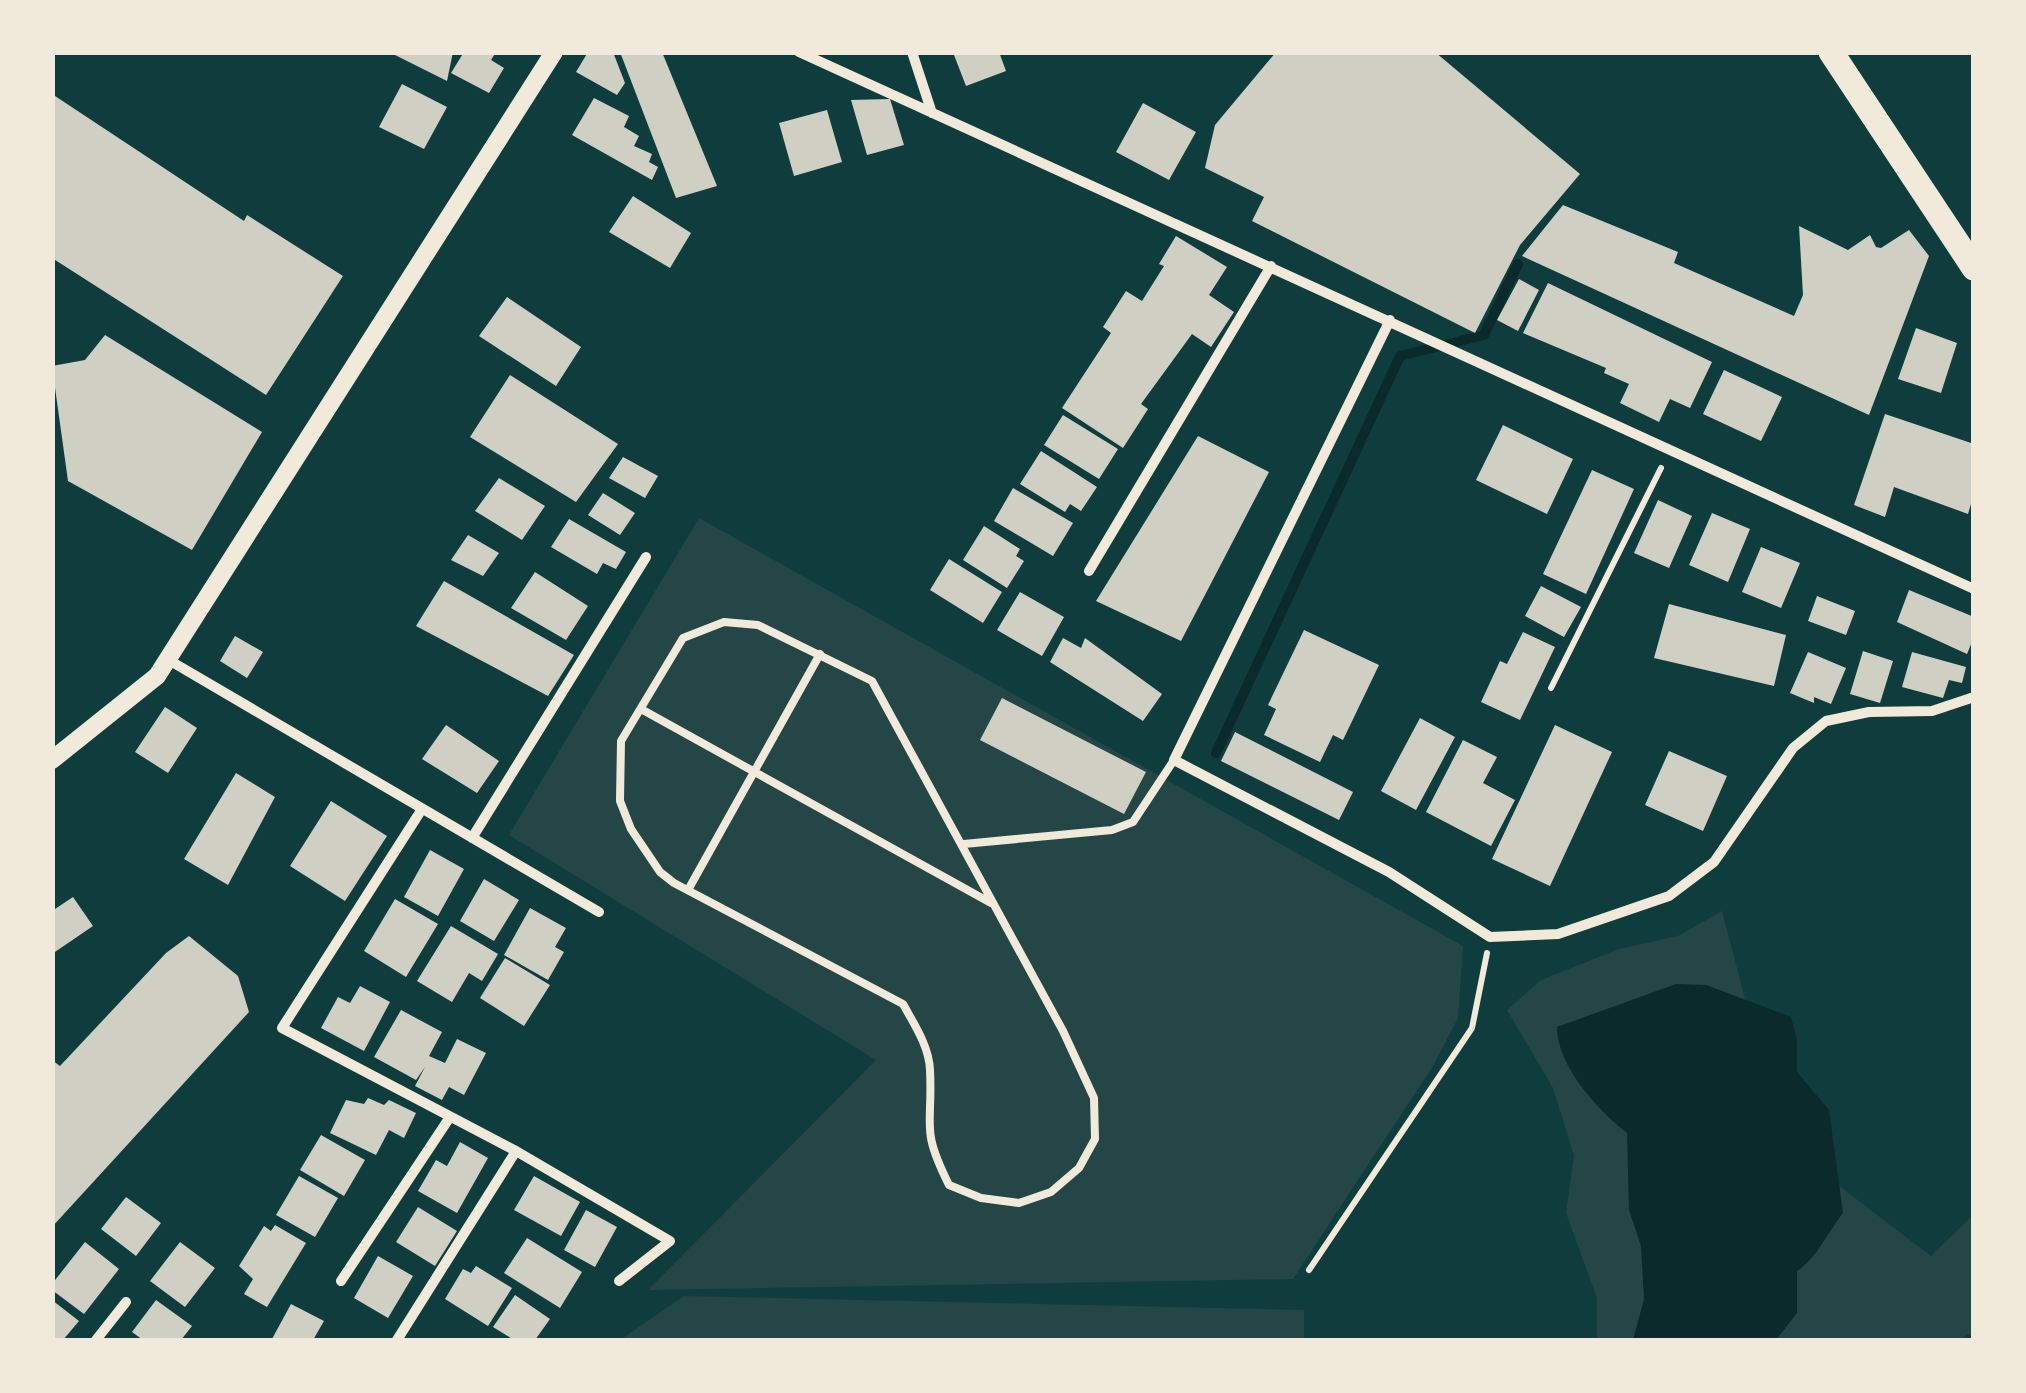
<svg xmlns="http://www.w3.org/2000/svg" width="2026" height="1393" font-family="'Noto Sans',sans-serif">
	<style>
		.green { fill: #244646 }
		.water { fill: #0a2a2b }
		.lines { fill: none; stroke-linecap: round; stroke-linejoin: round }
		.stream { stroke: #0a2a2b; stroke-width: 10 }
		.building { fill: #cfcfc3 }
		.path { stroke: #f1e9da; stroke-width: 6 }
		.service { stroke: #f1e9da; stroke-width: 8 }
		.minor { stroke: #f1e9da; stroke-width: 10 }
		.tertiary { stroke: #f1e9da; stroke-width: 18 }
		.primary { stroke: #f1e9da; stroke-width: 25 }
	</style>
	<rect width="100%" height="100%" fill="#0f3d3e"/>
	<path class="green" d="M699,518L1463,946L1458,1018L1433,1066L1293,1279L648,1290L876,1060L509,835Z
		M1722,911L1751,1022L1809,1163L1931,1256L1973,1215V1339L1968,1334L1961,1340H1597V1298L1566,1213L1574,1156L1553,1088L1507,1010L1541,980L1619,949L1678,936Z
		M684,1296L1304,1310V1340H620Z"/>
	<path class="water" d="M1676,984L1706,985L1791,1017L1797,1040V1072L1829,1110L1843,1213C1827,1233 1817,1258 1797,1271V1313L1776,1340H1633L1644,1299L1641,1246L1629,1210L1627,1133C1597,1109 1557,1066 1557,1027Z"/>
	<g class="lines">
		<path class="stream" d="M1216,753L1400,356L1484,335L1518,264"/>
	</g>
	<path class="building" d="M389,52H453L447,81Z
		M464,52H496L491,60L504,68L489,93L451,73Z
		M588,52H613L625,83L617,95L576,72Z
		M620,52H662L717,186L676,198Z
		M960,52H999L1006,71L966,86L954,55Z
		M1276,52H1435L1580,174L1520,245L1475,333L1252,221L1264,197L1205,168L1215,125Z
		M402,84L447,107L424,149L379,127Z
		M52,94L244,221L247,215L343,276L266,395L52,258Z
		M594,98L629,116L624,127L639,136L634,146L652,154L649,162L658,167L652,180L572,135Z
		M890,99L904,145L867,155L851,100Z
		M1143,103L1196,132L1169,180L1116,152Z
		M827,110L842,162L794,176L779,123Z
		M633,196L691,233L670,268L609,232Z
		M1563,205L1678,252L1674,263L1794,316L1803,295L1799,226L1848,250L1870,235L1876,247L1881,248L1909,230L1929,256L1869,415L1522,256Z
		M1176,236L1227,267L1209,295L1234,312L1211,347L1192,334L1141,404L1148,409L1123,448L1062,408L1111,333L1103,327L1126,291L1142,301L1164,266L1159,264Z
		M1519,279L1539,290L1518,331L1497,320Z
		M1548,283L1712,362L1690,408L1670,399L1659,422L1620,403L1629,384L1604,373L1606,368L1523,333Z
		M507,297L581,347L556,386L479,336Z
		M1916,328L1957,343L1941,393L1898,379Z
		M105,335L262,432L192,550L68,481L52,366L85,360Z
		M1724,370L1782,397L1761,441L1703,414Z
		M510,375L618,444L576,502L470,437Z
		M1885,414L1974,444V494L1968,514L1894,487L1885,517L1854,505Z
		M1063,415L1118,449L1099,479L1044,445Z
		M1503,425L1573,459L1547,514L1476,480Z
		M1198,436L1269,472L1181,641L1096,601Z
		M1041,451L1097,487L1081,511L1070,504L1065,512L1020,484Z
		M623,457L658,476L645,498L609,478Z
		M1592,470L1634,489L1586,594L1543,574Z
		M499,478L545,506L522,540L475,511Z
		M1013,488L1073,523L1053,556L994,521Z
		M603,493L635,513L620,535L588,515Z
		M1658,500L1692,516L1669,568L1634,553Z
		M1712,513L1750,529L1728,582L1689,565Z
		M569,519L626,552L616,569L603,563L597,574L551,547Z
		M984,526L1020,549L1016,556L1024,561L1007,588L963,560Z
		M468,535L499,553L483,576L451,560Z
		M1761,547L1800,563L1781,608L1742,592Z
		M949,559L1002,592L983,623L930,590Z
		M535,572L588,606L566,640L511,608Z
		M444,581L574,655L548,696L416,626Z
		M1541,586L1581,607L1564,637L1525,616Z
		M1909,590L1974,617V637L1967,654L1897,622Z
		M1020,592L1064,617L1042,656L997,630Z
		M1817,596L1855,611L1846,635L1808,621Z
		M1669,604L1786,635L1774,686L1654,658Z
		M1304,630L1379,665L1343,740L1333,735L1320,762L1264,735L1276,709L1268,705Z
		M1523,632L1555,647L1520,720L1481,702L1500,661L1507,664Z
		M235,636L263,652L247,678L220,661Z
		M1063,638L1081,648L1085,638L1162,694L1143,721L1050,662Z
		M1863,651L1893,661L1880,703L1850,694Z
		M1808,652L1846,668L1831,704L1814,697V703L1790,693Z
		M1912,652L1966,667L1962,683L1949,680L1943,698L1902,687Z
		M1002,698L1146,772L1124,814L980,740Z
		M165,707L197,728L168,773L135,752Z
		M1420,718L1455,737L1416,810L1381,791Z
		M446,725L499,761L477,793L422,759Z
		M1555,725L1612,752L1550,886L1492,859Z
		M1235,732L1353,792L1339,820L1221,761Z
		M1463,740L1497,757L1483,783L1515,800L1491,846L1426,812Z
		M1669,751L1727,776L1703,831L1645,805Z
		M236,773L275,797L228,885L184,859Z
		M331,801L387,836L345,901L290,866Z
		M430,850L464,869L438,916L404,897Z
		M484,879L519,900L494,941L460,921Z
		M73,897L93,926L52,954V911Z
		M395,899L438,924L406,977L364,951Z
		M530,908L566,928L555,947L564,952L548,980L504,955Z
		M451,926L498,954L482,981L469,973L452,1002L417,981Z
		M189,936L238,976L249,1012L52,1227V1060L60,1066L166,953Z
		M505,958L550,985L524,1026L480,998Z
		M360,986L390,1002L364,1051L321,1028L338,997L350,1003Z
		M401,1010L442,1032L429,1056L445,1063L457,1039L486,1053L464,1095L449,1087L442,1100L415,1086L425,1067L416,1080L374,1057Z
		M368,1098L384,1105L389,1100L416,1113L404,1138L389,1130L376,1155L330,1133L346,1100L364,1104Z
		M321,1135L365,1160L344,1196L300,1170Z
		M460,1142L488,1158L457,1213L418,1191L436,1160L447,1166Z
		M299,1176L338,1198L315,1237L276,1215Z
		M534,1176L580,1202L561,1236L514,1210Z
		M126,1197L161,1223L136,1256L101,1229Z
		M418,1207L457,1231L435,1266L396,1242Z
		M586,1210L617,1227L595,1267L564,1250Z
		M275,1225L306,1243L267,1307L244,1294L253,1279L239,1266L264,1226L271,1231Z
		M527,1238L582,1272L560,1308L504,1273Z
		M85,1242L119,1269L84,1314L52,1290V1284Z
		M180,1242L215,1268L185,1307L150,1281Z
		M378,1256L413,1276L388,1318L354,1298Z
		M476,1266L512,1288L488,1326L445,1299L463,1269L471,1273Z
		M515,1295L550,1319L535,1340H514L493,1327Z
		M52,1300L79,1321L63,1340H52Z
		M156,1300L192,1326L181,1340H143L132,1332Z
		M291,1304L324,1321L313,1340L272,1339Z"/>
	<g class="lines">
		<path class="path" d="M1551,688L1661,468
			M1309,1270L1472,1028L1487,953"/>
		<path class="service" d="M724,622L758,625L872,681L1063,1031L1094,1098L1095,1139L1079,1168L1051,1192L1019,1203L981,1198L949,1185C920,1127 933,1128 930,1070C929,1046 914,1024 903,1004L674,883L660,872L631,829L620,801L621,741L683,638Z
			M641,709L991,903
			M964,844L1112,830L1133,822L1174,760
			M688,890L820,654"/>
		<path class="minor" d="M799,52L1974,589
			M912,52L932,113
			M1390,320L1174,760L1389,872L1490,937L1558,934L1669,896L1714,862L1793,748L1826,721L1869,712L1932,711L1974,697
			M1089,571L1271,266
			M167,659L599,912
			M472,838L646,557
			M516,1151L670,1241L619,1281
			M341,1281L450,1117
			M96,1340L126,1302
			M397,1340L516,1151L282,1028L422,809"/>
		<path class="tertiary" d="M52,760L157,676L554,52"/>
		<path class="primary" d="M1831,52L1974,268"/>
	</g>
	<rect width="2026" height="1393" fill="none" stroke="#f1e9da" stroke-width="110"/>
</svg>
